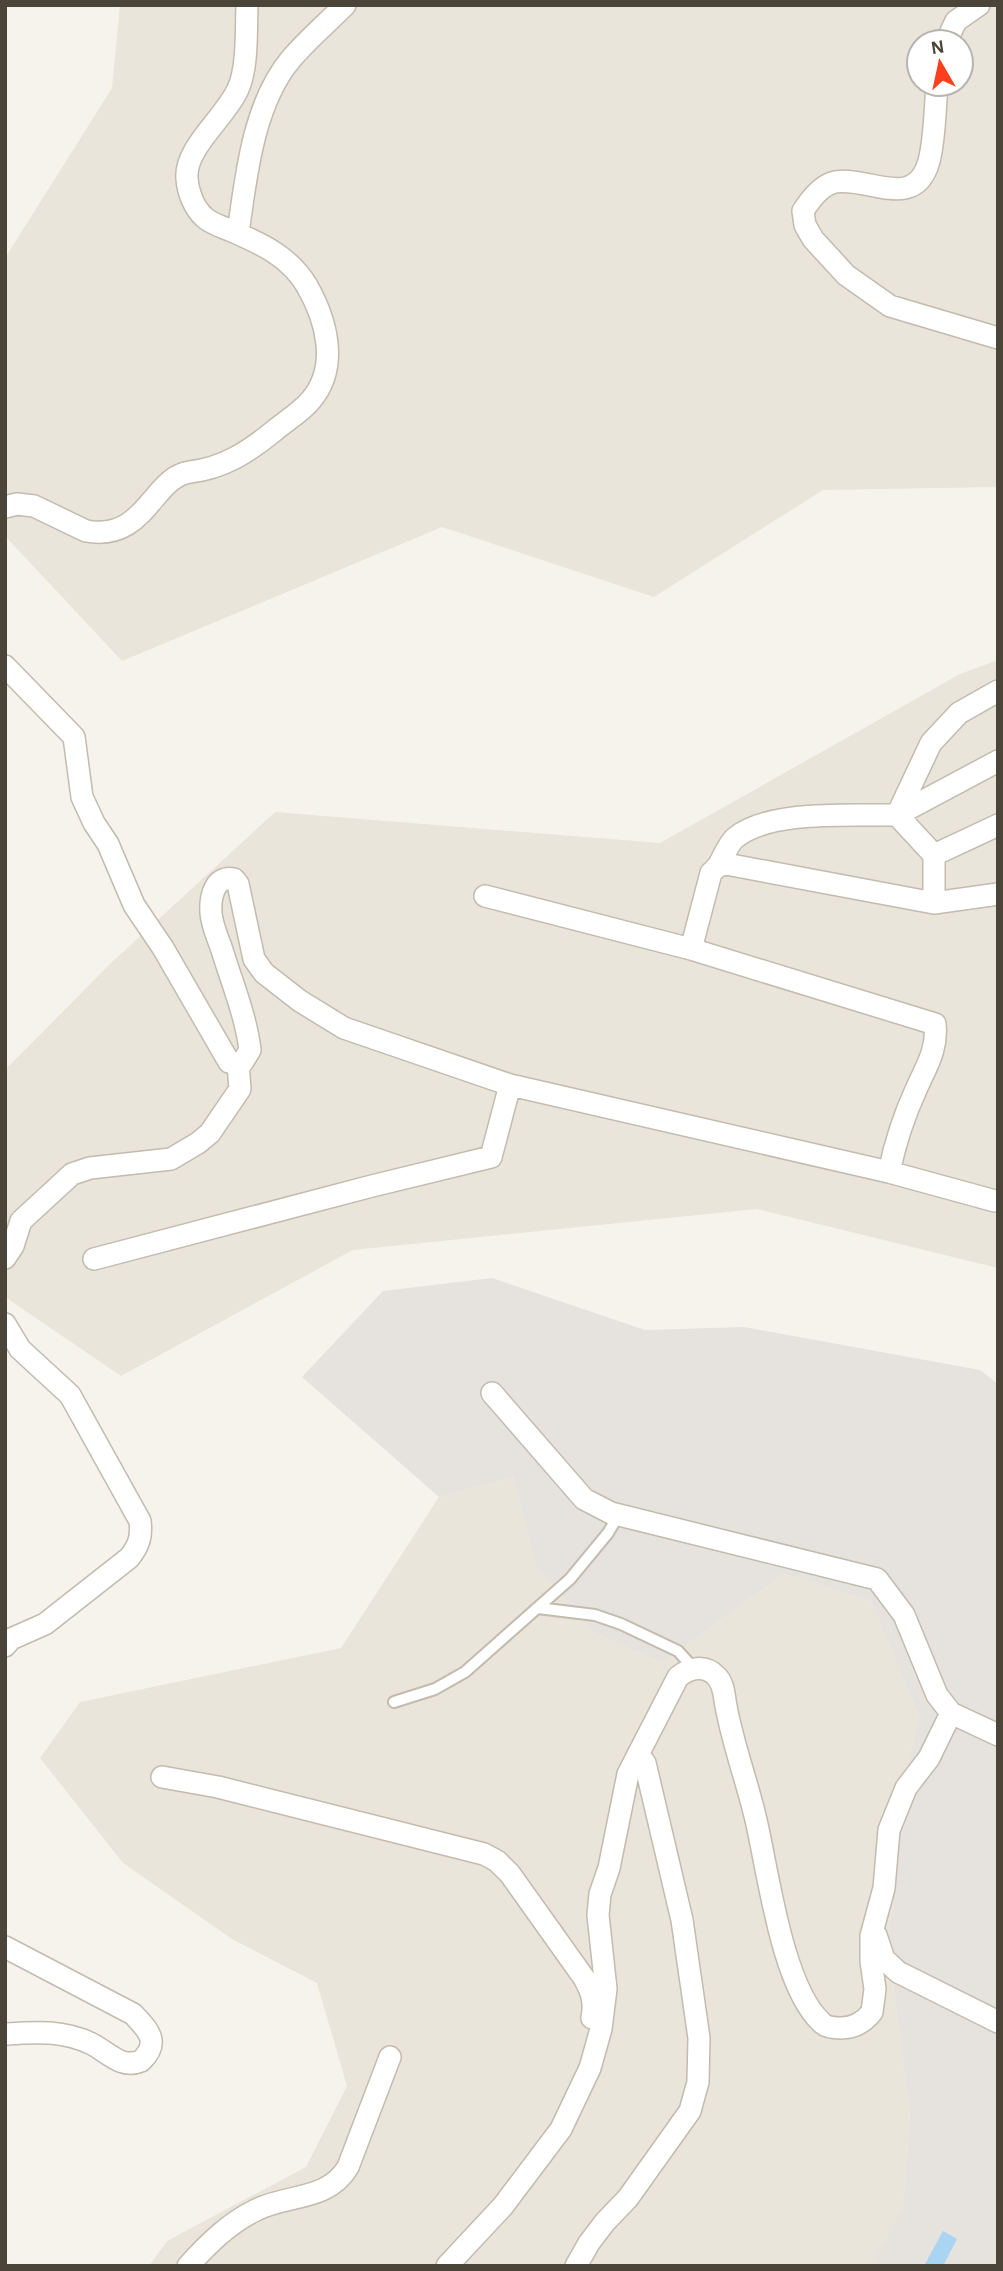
<svg xmlns="http://www.w3.org/2000/svg" width="1003" height="2271" font-family="'Alegreya Sans',sans-serif">
	<style>
		.residential { fill: #eae5da; fill-rule: evenodd }
		.industrial { fill: #e6e2dd }
		.water { fill: #a9d4f2 }
		.lines { fill: none; stroke-linecap: round; stroke-linejoin: round }
		.lane-casing { stroke: #c2bbae; stroke-width: 14 }
		.street-casing { stroke: #c2bbae; stroke-width: 24 }
		.lane { stroke: #fff; stroke-width: 10 }
		.street { stroke: #fff; stroke-width: 21 }
	</style>
	<rect width="100%" height="100%" fill="#f6f3ec"/>
	<path class="residential" d="M120,5H998V487L823,490L654,597L442,527L122,661L5,536V258L112,88ZM919,42H961V84H919Z
		M998,660V1268L757,1209L353,1250L121,1376L5,1297V1070L110,964L275,812L660,843L960,674Z
		M513,1477L536,1566L592,1632L662,1663L784,1574L871,1601L919,1717L908,1761L888,1944L910,2114L903,2207L875,2266H149L167,2241L306,2167L347,2086L317,1983L232,1939L123,1863L40,1758L80,1702L341,1648L439,1497Z"/>
	<path class="industrial" d="M492,1278L645,1330L744,1327L980,1370L998,1384V2266H872L903,2207L910,2114L888,1944L908,1761L919,1717L871,1601L784,1574L662,1663L592,1632L536,1566L513,1477L439,1497L302,1377L383,1291Z"/>
	<path class="water" d="M943,2231L957,2239L943,2266L925,2264Z"/>
	<g class="lines">
		<g class="lane-casing">
			<path id="lane" d="M538,1608L595,1615L621,1624L678,1651L688,1662L690,1669
				M394,1702L435,1689L465,1672L570,1579L608,1533L618,1516"/>
		</g>
		<g class="street-casing">
			<path id="street" d="M946,42L956,21L979,5
				M937,84C935,108 935,138 929,161C915,212 869,176 835,182C821,185 810,200 803,211L805,225L813,239L846,275L890,306L998,338
				M238,233C246,177 253,104 291,59C307,40 327,23 345,5
				M5,507L17,504L34,506L86,531C146,542 152,477 190,472C224,468 248,452 274,431C286,421 301,412 311,400C339,367 327,321 307,286C290,257 262,244 232,231C223,227 211,224 204,217C194,208 188,192 187,179C184,148 226,117 238,89C248,67 246,30 247,5
				M5,666L74,737L82,797L94,823L108,844L134,905L163,948L229,1062L242,1063L250,1050C246,1016 232,983 222,950C218,938 212,926 211,913C210,898 214,875 234,879L238,884L254,959L264,973L300,1001L344,1028L510,1085L889,1172L995,1201
				M998,691L959,713L931,743L897,815L998,761
				M934,855L998,825
				M718,866C723,858 728,844 735,838C770,809 854,816 897,815L934,855V903
				M485,896L691,949L935,1024C938,1051 925,1068 915,1092C903,1118 895,1144 889,1172
				M691,949L711,873L718,866L726,864L934,903L998,894
				M5,1258L13,1246L21,1221L72,1174L90,1168L171,1159L198,1143L210,1133L240,1089L238,1064
				M94,1259L372,1186L491,1157L510,1085
				M5,1324L20,1349L70,1395L140,1521C142,1536 139,1546 129,1558L45,1624L11,1639L5,1646
				M492,1393L584,1499L611,1513L877,1579L904,1615L937,1695L951,1713L998,1735
				M162,1777L218,1787L484,1854L497,1861L510,1874L584,1978C592,1992 595,2002 592,2018
				M876,1935L884,1959L898,1972L998,2022
				M5,1947L133,2014C148,2030 161,2042 141,2061C121,2069 109,2053 92,2044C63,2030 36,2032 5,2034
				M188,2266C208,2244 229,2223 256,2210C288,2194 328,2201 348,2167L390,2057
				M447,2266L503,2206L561,2129L590,2068L601,2029L606,1989L598,1915L600,1894L609,1868L628,1774L678,1677C689,1668 705,1664 716,1676C724,1683 724,1696 726,1706C733,1745 747,1781 756,1820C768,1871 782,1986 821,2022C825,2027 834,2028 841,2028C854,2028 864,2022 872,2012L875,1989L871,1961V1936L884,1888L889,1830L906,1788L929,1758L951,1713
				M576,2266L589,2243L605,2222L628,2198L690,2111L698,2082L699,2038L682,1920L645,1763L638,1754"/>
		</g>
		<use href="#lane" class="lane"/>
		<use href="#street" class="street"/>
	</g>
	<rect width="1003" height="2271" fill="none" stroke="#4b4439" stroke-width="14"/>
	<g transform="translate(940 63) rotate(351)"><circle r="33" fill="#ffffff" stroke="#b7b4b0" stroke-width="2"/>
	<path d="M0-5L12 26L0 18L-12 26Z" fill="#fc3f1d"/>
	<text y="-10" font-size="19" font-weight="bold" text-anchor="middle" fill="#4b4439">N</text>
	</g>
</svg>
